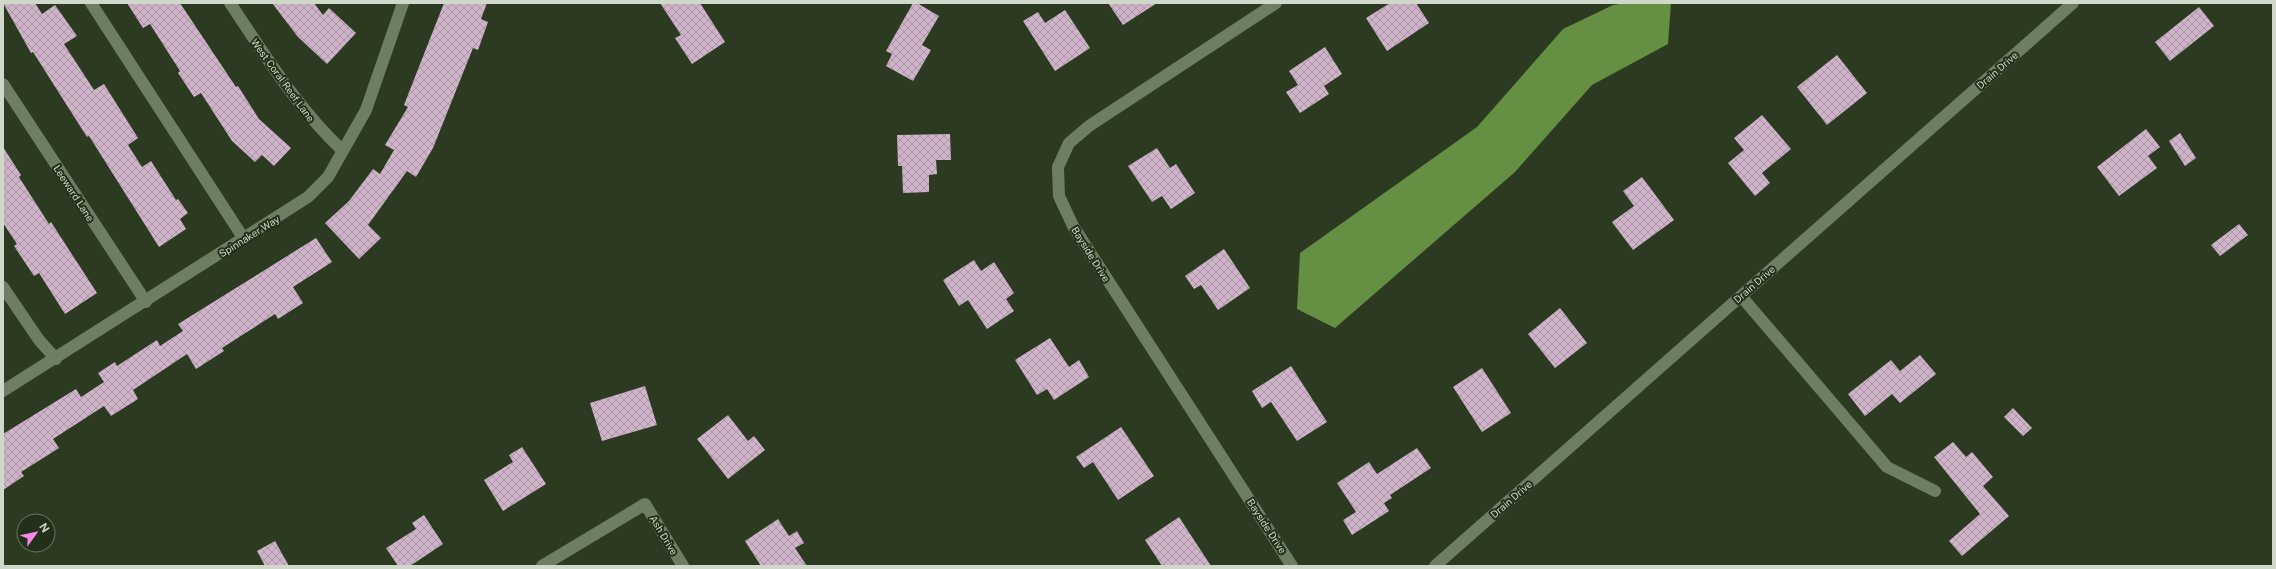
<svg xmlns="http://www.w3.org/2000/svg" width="2276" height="569" font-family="'Public Sans',sans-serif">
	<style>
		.water { fill: #658f42 }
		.building { fill: url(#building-cross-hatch) }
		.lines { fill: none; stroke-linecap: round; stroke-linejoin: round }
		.minor { stroke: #6e7e63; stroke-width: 12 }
		.labels { text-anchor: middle; stroke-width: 4; stroke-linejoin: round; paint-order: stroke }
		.street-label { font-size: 10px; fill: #cfd8c9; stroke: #233019 }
	</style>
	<defs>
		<pattern id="building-cross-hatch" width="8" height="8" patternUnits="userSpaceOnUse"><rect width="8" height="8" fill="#ceb3c9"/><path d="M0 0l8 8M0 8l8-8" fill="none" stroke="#aa96a6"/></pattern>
	</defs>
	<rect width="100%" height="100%" fill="#2c3a22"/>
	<path class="water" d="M1626,3H1671L1668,44L1592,85L1515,172L1335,328L1297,309L1300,253L1477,127L1563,29L1613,5Z"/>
	<path class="building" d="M3,3H35L42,14L55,5L77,36L64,44L94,90L104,84L138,138L128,145L142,167L151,161L176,200L178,199L188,213L180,219L186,229L159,247L89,136L87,137L33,52L31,53Z
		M127,3H180L236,87L238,86L259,119L291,148L274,166L262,155L255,162L232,141L201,93L194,97L178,73L180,71L150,24L143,28Z
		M272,3H314L323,15L329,8L356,33L327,64L298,37Z
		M444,3H487L481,19L488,22L478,50L473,48L433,148L416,177L407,171L368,225L381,238L359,259L325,223L349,201L373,169L380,174L394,150L385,145L408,107L404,105Z
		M660,3H700L725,42L692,64L675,38L681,35Z
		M913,3H917L939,16L922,45L931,50L913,81L886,66L892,54L886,51Z
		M1108,3H1157L1123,25Z
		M1390,3H1416L1429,23L1387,51L1366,18Z
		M2199,7L2214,26L2170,61L2155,42Z
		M1065,10L1090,48L1055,71L1023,21L1038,12L1045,23Z
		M1325,47L1342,74L1324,86L1329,94L1300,113L1286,92L1298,85L1289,71Z
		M1837,55L1867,93L1827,125L1797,87Z
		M1762,115L1791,149L1762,173L1770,183L1755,196L1728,163L1744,150L1734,138Z
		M2146,129L2160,147L2148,156L2157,168L2119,196L2097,167Z
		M2180,133L2196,158L2185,166L2169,141Z
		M950,134L951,160H936L937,174L929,175V192L903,193L902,166H898L897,135Z
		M3,147L21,175L19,177L49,224L51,222L97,293L65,314L39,273L34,276L14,246L17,244L3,223Z
		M1157,148L1170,168L1176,164L1195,193L1171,209L1162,196L1152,202L1128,166Z
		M1642,177L1674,220L1633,250L1612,222L1634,206L1623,191Z
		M2239,224L2248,235L2220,256L2211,245Z
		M316,238L332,262L293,287L303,303L278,319L275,314L222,348L224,351L196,369L187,354L133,390L138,399L111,416L104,406L53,439L59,448L21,472L24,476L3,490V434L76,389L81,397L104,382L98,373L115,362L117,366L157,340L160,346L183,331L178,324Z
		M1224,249L1250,288L1218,310L1201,285L1194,289L1185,276Z
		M974,260L981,271L994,262L1014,293L1006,299L1014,311L987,329L968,300L959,306L943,280Z
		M1560,308L1587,343L1555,368L1528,334Z
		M1050,338L1069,367L1079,360L1089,377L1054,400L1047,389L1037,395L1015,360Z
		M1920,355L1936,374L1900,403L1892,394L1865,416L1848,394L1891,360L1900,371Z
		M1291,366L1327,422L1297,441L1271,402L1262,408L1252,391Z
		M1482,368L1511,413L1482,432L1453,387Z
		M645,386L657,425L602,441L590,403Z
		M2013,408L2032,428L2023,436L2004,417Z
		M728,415L748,441L754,436L765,450L728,479L697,439Z
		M1121,427L1154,476L1118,500L1093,462L1084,468L1076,457Z
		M1953,442L1966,457L1972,452L1993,477L1983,486L2009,516L1962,556L1949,541L1980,514L1934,457Z
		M522,447L546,484L503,511L484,480L513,462L509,455Z
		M1417,448L1431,468L1390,495L1392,498L1384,503L1389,511L1352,535L1343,520L1356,512L1337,483L1369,462L1377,474Z
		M424,515L443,544L410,566H398L386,548L416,529L412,523Z
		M1179,517L1211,566H1162L1145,540Z
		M778,519L789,536L797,531L804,543L795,548L807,566H761L745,541Z
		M275,541L289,566H265L257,551Z"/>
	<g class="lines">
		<path class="minor" d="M91,3L244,239
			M230,3C265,55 297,108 343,151
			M1276,3L1089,126L1069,143L1058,167L1059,196L1073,226L1292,566
			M3,84L146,302
			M3,287L39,340L56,359
			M1741,296L1887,467L1935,491
			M3,391L308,197L328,177L366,110L403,3
			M542,566L645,504L683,566
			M1435,566L2073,3"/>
	</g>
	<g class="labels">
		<g class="street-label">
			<text transform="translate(1997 70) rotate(-41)" y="4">Drain Drive</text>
			<text transform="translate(283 80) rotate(54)" y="4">West Coral Reef Lane</text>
			<text transform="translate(74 193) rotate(57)" y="4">Leeward Lane</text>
			<text transform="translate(249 236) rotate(-32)" y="4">Spinnaker Way</text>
			<text transform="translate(1091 254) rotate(58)" y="4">Bayside Drive</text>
			<text transform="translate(1754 284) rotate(-41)" y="4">Drain Drive</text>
			<text transform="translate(1511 499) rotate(-41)" y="4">Drain Drive</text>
			<text transform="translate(1267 526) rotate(57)" y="4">Bayside Drive</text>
			<text transform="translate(664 535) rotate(59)" y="4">Ash Drive</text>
		</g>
	</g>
	<rect width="2276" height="569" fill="none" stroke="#cfd8c9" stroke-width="8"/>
	<g transform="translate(36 533) rotate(57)"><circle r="19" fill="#233019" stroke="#68735f"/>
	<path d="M0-3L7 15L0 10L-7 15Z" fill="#f888eb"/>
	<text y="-6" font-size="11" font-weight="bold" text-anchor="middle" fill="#cfd8c9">N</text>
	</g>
</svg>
